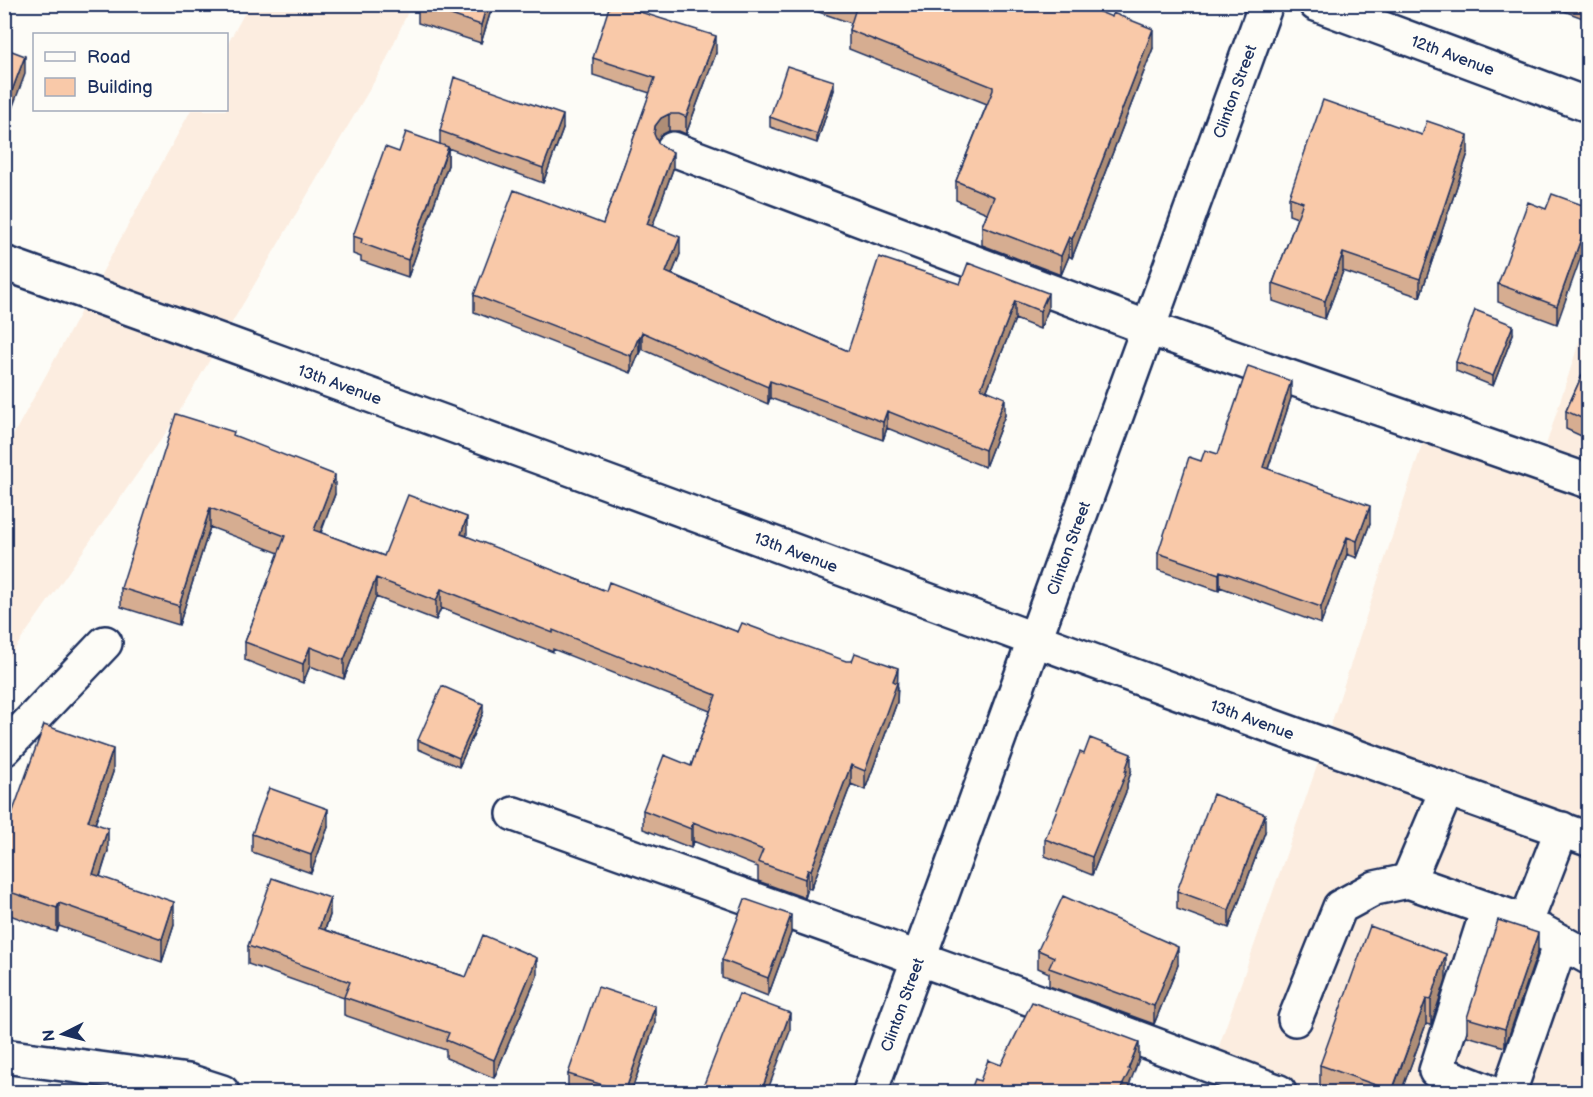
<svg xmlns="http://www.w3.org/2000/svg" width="1593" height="1097" font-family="'Balsamiq Sans',sans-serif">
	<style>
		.built { fill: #fcede0 }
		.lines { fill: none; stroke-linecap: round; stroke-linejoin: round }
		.minor-casing { stroke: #1b2f5e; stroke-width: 38 }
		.minor { stroke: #fdfcf7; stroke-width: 33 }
		.wall { fill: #d6ad91; stroke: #1b2f5e; stroke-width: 1.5 }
		.shaded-wall { fill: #ae8d76; stroke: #1b2f5e; stroke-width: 1.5 }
		.building { fill: #f9c9a9; stroke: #1b2f5e; stroke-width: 1.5 }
		.labels { text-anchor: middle; stroke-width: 5; stroke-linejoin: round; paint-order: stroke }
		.street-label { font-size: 16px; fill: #1b2f5e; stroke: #fdfcf7 }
	</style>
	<rect width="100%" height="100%" fill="#fdfcf7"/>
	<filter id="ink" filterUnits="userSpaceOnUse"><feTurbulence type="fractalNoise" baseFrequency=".0167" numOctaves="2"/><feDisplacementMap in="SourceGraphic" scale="12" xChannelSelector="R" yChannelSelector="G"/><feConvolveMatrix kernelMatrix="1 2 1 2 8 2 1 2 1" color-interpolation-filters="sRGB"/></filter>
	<g filter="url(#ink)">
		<path class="built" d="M249,5H411L384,65L172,424L16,647L5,662V450L191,110H226L227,45Z
			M1588,314V1092H1279L1212,1066L1324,746L1428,426L1540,464Z"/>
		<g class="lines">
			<g class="minor-casing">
				<g id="minor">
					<path id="s1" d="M1316,4L1588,105"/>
					<path d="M673,149L1148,328L1588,481"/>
					<path id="s2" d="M4,263C534,451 1058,653 1588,839"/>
					<path d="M4,749L105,643"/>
					<path d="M1447,789L1408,881L1488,909L1436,1071L1489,1092"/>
					<path d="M514,814C769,906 1026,994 1279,1092"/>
					<path d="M1488,909L1526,922L1562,829"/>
					<path d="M1543,932L1588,957"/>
					<path d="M1295,1019L1340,907L1375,888L1408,881"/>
					<path d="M4,1056L188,1081L222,1092"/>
					<path id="s3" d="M870,1092L1266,4"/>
					<path d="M1509,1092L1561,942"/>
				</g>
			</g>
			<use href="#minor" class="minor"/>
		</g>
		<path class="wall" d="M418,4H493L481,43L418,23Z
			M795,4H1080L1153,48L1072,258L1069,256L1061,275L982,245V226L987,213L956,200V181L987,104L849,49V30L851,23Z
			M1545,4H1588V20Z
			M716,53L686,134L679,131H669L661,135L657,140L673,169L652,226L680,254L672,274L848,351L960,284L1048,310L1040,329L1015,319L987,390L1005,415L985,467L887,428L883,440L770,398L768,404L642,349L640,354L639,353L631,373L474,312V295L603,224L650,93L593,75V58Z
			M834,90L817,143L770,127V117Z
			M563,129L543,183L448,148V165L408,277L361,261V257L353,254V236L399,152L440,144V131Z
			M1468,153L1420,297L1343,271L1325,319L1273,301V283L1297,218L1289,215V197Z
			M1588,207L1557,324L1498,302V284L1546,209Z
			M1513,334L1493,386L1456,371V362Z
			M1588,362V439L1566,429V411Z
			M1291,398L1268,469L1370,523L1357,558L1347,554L1321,624L1220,587L1219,591L1158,570V553L1201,461L1218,454Z
			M234,436L335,494L321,533L384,556L467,537L606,591L738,632L898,687L897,702L865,790L851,784L811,889L808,888L805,898L758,881V867L693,841L691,848L643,829V810L691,766L710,711L553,649V652L441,608L436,620L376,597L344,679L310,666L303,683L245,660V642L279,553L210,527L179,625L121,607V588Z
			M483,713L459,767L418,749V740Z
			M113,772L95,824L108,851L100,877L174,925L162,962L59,926L57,932L4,913V836Z
			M1131,772L1127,784V789L1092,875L1045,856V839Z
			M328,827L311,873L252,852V834Z
			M1265,832L1229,928L1177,909V891Z
			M330,915L325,930L466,977L537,976L494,1078L446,1058V1050L344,1015V998L248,964V946Z
			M791,933L768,996L722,978V960Z
			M1038,950L1178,965L1154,1024L1049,986V973L1038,968Z
			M1538,951L1505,1047L1467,1036V1018Z
			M1446,979L1431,1025L1426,1024L1401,1092H1328L1320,1090V1065Z
			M655,1024L631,1092H568V1074Z"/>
		<path class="shaded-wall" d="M487,4H493L481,43V25Z
			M1153,29V48L1072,258V239Z
			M716,36V53L686,134V117Z
			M25,56V74L4,130V112Z
			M834,81V90L817,143V134Z
			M669,114V131L661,135L655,143L654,134L655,126L661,118Z
			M563,115V129L543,183V168Z
			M1468,135V153L1420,297V279Z
			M448,147V165L408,277V260Z
			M673,152V169L647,241V224Z
			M1588,219V237L1557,324V306Z
			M680,237V254L666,289V272Z
			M1069,237V256L1061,275V256Z
			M1343,253V271L1325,319V301Z
			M1048,293V310L1040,329V311Z
			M1015,301V319L981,405V388Z
			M1513,325V334L1493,386V376Z
			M642,332V349L640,354V337Z
			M639,336V353L631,373V356Z
			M770,381V398L768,404V387Z
			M1291,381V398L1263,484V467Z
			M1005,398V415L985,467V450Z
			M887,411V428L883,440V422Z
			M335,475V494L314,549V530Z
			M1370,506V523L1357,558V541Z
			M210,508V527L179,625V606Z
			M467,517V536L461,534Z
			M1347,537V554L1321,624V607Z
			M1220,571V587L1219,591V574Z
			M376,578V597L344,679V660Z
			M441,589V608L436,620V601Z
			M310,647V666L303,683V664Z
			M898,668L897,702L865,790V771L893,681Z
			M483,704V713L459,767V758Z
			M113,749V772L88,844V821Z
			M1131,754V772L1127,784V789L1092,875V857Z
			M851,765V784L811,889V870Z
			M328,809V827L311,873V855Z
			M1265,814V832L1229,928V910Z
			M693,822V841L691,848V829Z
			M108,828V851L93,897V874Z
			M808,869V888L805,898V879Z
			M330,898V915L319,946V928Z
			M174,902V925L162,962V939Z
			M59,903V926L57,932V908Z
			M791,915V933L768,996V978Z
			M1538,933V951L1505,1047V1029Z
			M1178,947V965L1154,1024V1006Z
			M1446,954V979L1431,1025V1000Z
			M537,958V976L494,1078V1060Z
			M1426,999V1024L1401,1092H1392Z
			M655,1006V1024L631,1092H625Z
			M790,1013V1031L767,1092H761Z
			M1139,1042V1059L1130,1083V1087L1127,1092H1119Z"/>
		<path class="building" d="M418,4H487L481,25Z
			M610,4H615L716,36L686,117L679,114H669L661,118L655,126L654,134L658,143L666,149L673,152L647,224L680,237L666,272L848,351L879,257L960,284L968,263L1048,293L1040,311L1015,301L981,388L1005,398L985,450L887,411L883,422L770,381L768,387L642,332L640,337L639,336L631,356L474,295L514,190L603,224L655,78L593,58Z
			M854,4H1080L1112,17L1113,13L1153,29L1072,239L1069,237L1061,256L982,226L994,197L956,181L993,90V87L849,30L857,5Z
			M4,48L25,56L4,112Z
			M787,66L834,81L817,134L770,117Z
			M454,77L563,115L543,168L440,131Z
			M1323,100L1422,135L1427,121L1468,135L1420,279L1343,253L1325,301L1273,283L1303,202L1289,197Z
			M406,132L448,147L408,260L361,243L362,239L353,236L385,147L399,152Z
			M1552,194L1588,207V219L1557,306L1498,284L1528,202L1546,209Z
			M1475,310L1513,325L1493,376L1456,362Z
			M1588,362V421L1566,411Z
			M1248,366L1291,381L1263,467L1370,506L1357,541L1347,537L1321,607L1220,571L1219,574L1158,553L1189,457L1201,461L1205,450L1218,454Z
			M176,414L234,432L233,435L335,475L314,530L384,556L408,495L467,517L461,534L606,591L609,582L738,632L742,623L846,661H852L855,653L898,668L893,681L897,683L865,771L851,765L811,870L808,869L805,879L758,862L763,850L693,822L691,829L643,810L664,755L691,766L716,695L553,630V633L441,589L436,601L376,578L344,660L310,647L303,664L245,642L285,536L210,508L179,606L121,588Z
			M442,686L483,704L459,758L418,740Z
			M44,725L113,749L88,821L108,828L93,874L174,902L162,939L59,903L57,908L4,890V836Z
			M1090,738L1131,754L1125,771H1127L1092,857L1045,839L1080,752L1084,754Z
			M269,788L328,809L311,855L252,834Z
			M1213,794L1265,814L1229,910L1177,891Z
			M272,878L330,898L319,928L466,977L483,935L537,958L494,1060L446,1040L449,1033L344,997L350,982L248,946Z
			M1063,896L1178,947L1154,1006L1049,968L1054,957L1038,950Z
			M745,899L791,915L768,978L722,960Z
			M1498,920L1538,933L1505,1029L1467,1018Z
			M1370,926L1446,954L1431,1000L1426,999L1392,1091L1320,1065Z
			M598,987L655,1006L625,1092L568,1074Z
			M739,994L790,1013L761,1092H701Z
			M1032,1002L1139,1042L1128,1069L1130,1070L1119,1092H970L975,1079L980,1081L988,1060L1001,1065Z"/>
	</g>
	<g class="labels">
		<g class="street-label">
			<text dy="6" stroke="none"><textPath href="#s1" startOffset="146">12th Avenue</textPath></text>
			<text dy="6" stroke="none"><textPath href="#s3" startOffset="1065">Clinton Street</textPath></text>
			<text dy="6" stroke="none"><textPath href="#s2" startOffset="357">13th Avenue</textPath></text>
			<text dy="6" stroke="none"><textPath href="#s3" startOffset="579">Clinton Street</textPath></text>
			<text dy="6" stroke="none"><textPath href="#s2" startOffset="843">13th Avenue</textPath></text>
			<text dy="6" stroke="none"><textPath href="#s2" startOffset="1329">13th Avenue</textPath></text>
			<text dy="6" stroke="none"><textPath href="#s3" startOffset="93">Clinton Street</textPath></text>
		</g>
	</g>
	<rect width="1593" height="1097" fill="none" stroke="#fdfcf7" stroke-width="24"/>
	<rect x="12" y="12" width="1569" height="1073" fill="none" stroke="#1b2f5e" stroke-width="2" filter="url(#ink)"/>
	<rect x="33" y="33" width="195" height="78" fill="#fdfcf7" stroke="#a3aaba" stroke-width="1.5"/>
	<rect x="45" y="52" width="30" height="9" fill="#fdfcf7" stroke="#a3aaba" stroke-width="1.5"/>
	<text x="87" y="63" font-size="18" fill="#1b2f5e">Road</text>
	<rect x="45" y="78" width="30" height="18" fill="#f9c9a9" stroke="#a3aaba" stroke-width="1.5"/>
	<text x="87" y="93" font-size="18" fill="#1b2f5e">Building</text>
	<g transform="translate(63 1034) rotate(264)" stroke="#fdfcf7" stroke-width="4.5" paint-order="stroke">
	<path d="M0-4.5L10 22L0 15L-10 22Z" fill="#1b2f5e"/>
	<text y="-9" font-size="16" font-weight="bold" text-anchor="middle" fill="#1b2f5e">N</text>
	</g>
</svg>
